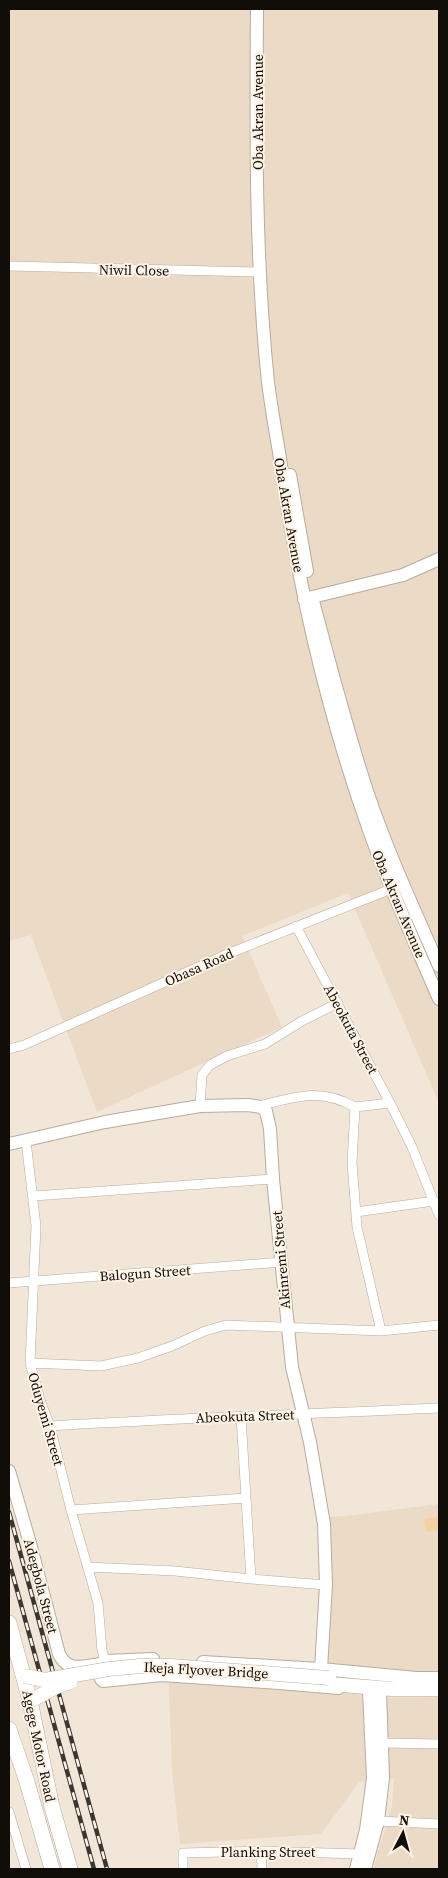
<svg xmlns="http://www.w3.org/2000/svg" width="448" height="1878" font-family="'Source Serif 4',serif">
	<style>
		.built { fill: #ebdac6 }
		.green { fill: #f4d0a3 }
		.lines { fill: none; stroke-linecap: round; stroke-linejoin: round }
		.street-casing { stroke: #b7ac9f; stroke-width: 10 }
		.secondary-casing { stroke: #b7ac9f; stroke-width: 14 }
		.primary-casing { stroke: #b7ac9f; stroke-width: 15 }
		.highway-casing { stroke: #b7ac9f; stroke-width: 16 }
		.street { stroke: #fff; stroke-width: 9 }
		.secondary { stroke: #fff; stroke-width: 12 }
		.primary { stroke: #fff; stroke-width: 14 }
		.highway { stroke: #fff; stroke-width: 15 }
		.rail-casing { stroke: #3c3630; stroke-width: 4.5 }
		.rail { stroke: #fff3e5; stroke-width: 2.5; stroke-dasharray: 8; stroke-linecap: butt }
		.primary-bridge-casing { stroke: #b7ac9f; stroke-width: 15; stroke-linecap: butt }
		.primary-bridge { stroke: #fff; stroke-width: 14 }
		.labels { text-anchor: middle; stroke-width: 4; stroke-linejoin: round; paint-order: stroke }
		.street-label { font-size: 14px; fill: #110d09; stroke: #fff3e5 }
	</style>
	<rect width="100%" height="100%" fill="#f1e6d8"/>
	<path class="built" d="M9,9H439V1103L348,893L242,936L282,1027L97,1112L31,935L9,941Z
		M439,1504V1673L388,1677L390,1698L439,1697V1869H373L392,1806L394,1779H372L359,1782L321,1834L180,1844L172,1770L168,1660L318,1668L326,1517L346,1516Z"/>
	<path class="green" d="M439,1516V1530L426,1532L424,1519Z"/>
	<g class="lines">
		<g class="street-casing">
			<path id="street" d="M9,266L260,272
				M296,926L390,1103L412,1147L439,1215
				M9,1049L24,1045L225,955L391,889
				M200,1106L202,1075L210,1065L227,1056L265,1044L302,1021L338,1003
				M259,1106C295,1097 320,1087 355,1107
				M26,1141L36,1226L30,1363L40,1400L50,1426L71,1510L98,1603L102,1650L105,1661
				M34,1196L273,1179
				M356,1212L434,1201
				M9,1283L282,1262
				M381,1331L357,1227L352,1163L355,1107L390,1103
				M30,1363L101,1366L138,1358L172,1346L205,1331L226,1325L381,1331L439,1325
				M241,1417L251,1579
				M50,1426C180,1418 310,1414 439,1408
				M71,1510L246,1498
				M88,1567L175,1571L251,1579L326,1585
				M382,1743L439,1744
				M9,1812L26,1869
				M378,1821L439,1824
				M261,1851L262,1869
				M183,1869V1853L261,1851L360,1854L364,1856"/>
		</g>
		<g class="secondary-casing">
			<path id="secondary" d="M257,9C256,133 255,258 268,382C271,405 275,429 279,452C297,580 325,707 369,830C389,887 415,943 439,999
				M290,475L307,571
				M304,599L403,575L439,559
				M313,601C330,665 347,731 368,794C388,853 414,909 439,966
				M9,1144L105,1122L200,1106L248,1105L261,1107L266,1111L270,1129L273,1179L292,1367L310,1442L324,1524L326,1585L321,1669
				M9,1471L30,1543L59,1654C68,1673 83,1666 101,1664L105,1661L153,1659
				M203,1662L321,1669L416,1678H439
				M101,1664L99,1670L101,1679L103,1681L162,1675L279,1683L339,1688
				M356,1869L366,1830L373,1778L369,1691
				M365,1869L378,1821L383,1778L380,1692"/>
		</g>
		<g class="primary-casing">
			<path id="primary" d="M329,1684L392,1689H439"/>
		</g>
		<g class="highway-casing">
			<path id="highway" d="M9,1623L30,1701L52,1807L70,1869
				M9,1729L27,1782L52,1869"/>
		</g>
		<use href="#street" class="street"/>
		<use href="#secondary" class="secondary"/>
		<use href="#primary" class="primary"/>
		<use href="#highway" class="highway"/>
		<g class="rail-casing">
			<path id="rail" d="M9,1512L107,1869
				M9,1561L94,1869"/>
		</g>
		<use href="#rail" class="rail"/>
		<g class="primary-bridge-casing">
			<path id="primary-bridge" d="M24,1676L45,1680L109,1669L140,1666H171L329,1678
				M30,1701L58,1686L70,1682"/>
		</g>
		<use href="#primary-bridge" class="primary-bridge"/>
	</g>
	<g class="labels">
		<g class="street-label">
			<text transform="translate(258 112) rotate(-90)" y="5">Oba Akran Avenue</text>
			<text transform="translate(134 270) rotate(1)" y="5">Niwil Close</text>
			<text transform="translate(289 515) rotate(80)" y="5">Oba Akran Avenue</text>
			<text transform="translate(399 904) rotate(67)" y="5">Oba Akran Avenue</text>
			<text transform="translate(199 967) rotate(-24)" y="5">Obasa Road</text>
			<text transform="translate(351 1029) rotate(62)" y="5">Abeokuta Street</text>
			<text transform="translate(281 1260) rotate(-95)" y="5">Akinremi Street</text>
			<text transform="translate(145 1273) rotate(-4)" y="5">Balogun Street</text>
			<text transform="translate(245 1416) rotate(-2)" y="5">Abeokuta Street</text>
			<text transform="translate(46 1419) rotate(74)" y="5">Oduyemi Street</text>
			<text transform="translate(41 1586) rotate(75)" y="5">Adegbola Street</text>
			<text transform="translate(206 1670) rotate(3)" y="5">Ikeja Flyover Bridge</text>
			<text transform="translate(39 1746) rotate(78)" y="5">Agege Motor Road</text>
			<text x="268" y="1857">Planking Street</text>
		</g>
	</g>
	<rect width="448" height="1878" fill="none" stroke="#110d09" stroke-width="20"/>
	<g transform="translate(403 1833) rotate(6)" stroke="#fff3e5" stroke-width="4" paint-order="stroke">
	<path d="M0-4L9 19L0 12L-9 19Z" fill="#110d09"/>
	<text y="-8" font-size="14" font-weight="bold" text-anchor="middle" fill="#110d09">N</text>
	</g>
</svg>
